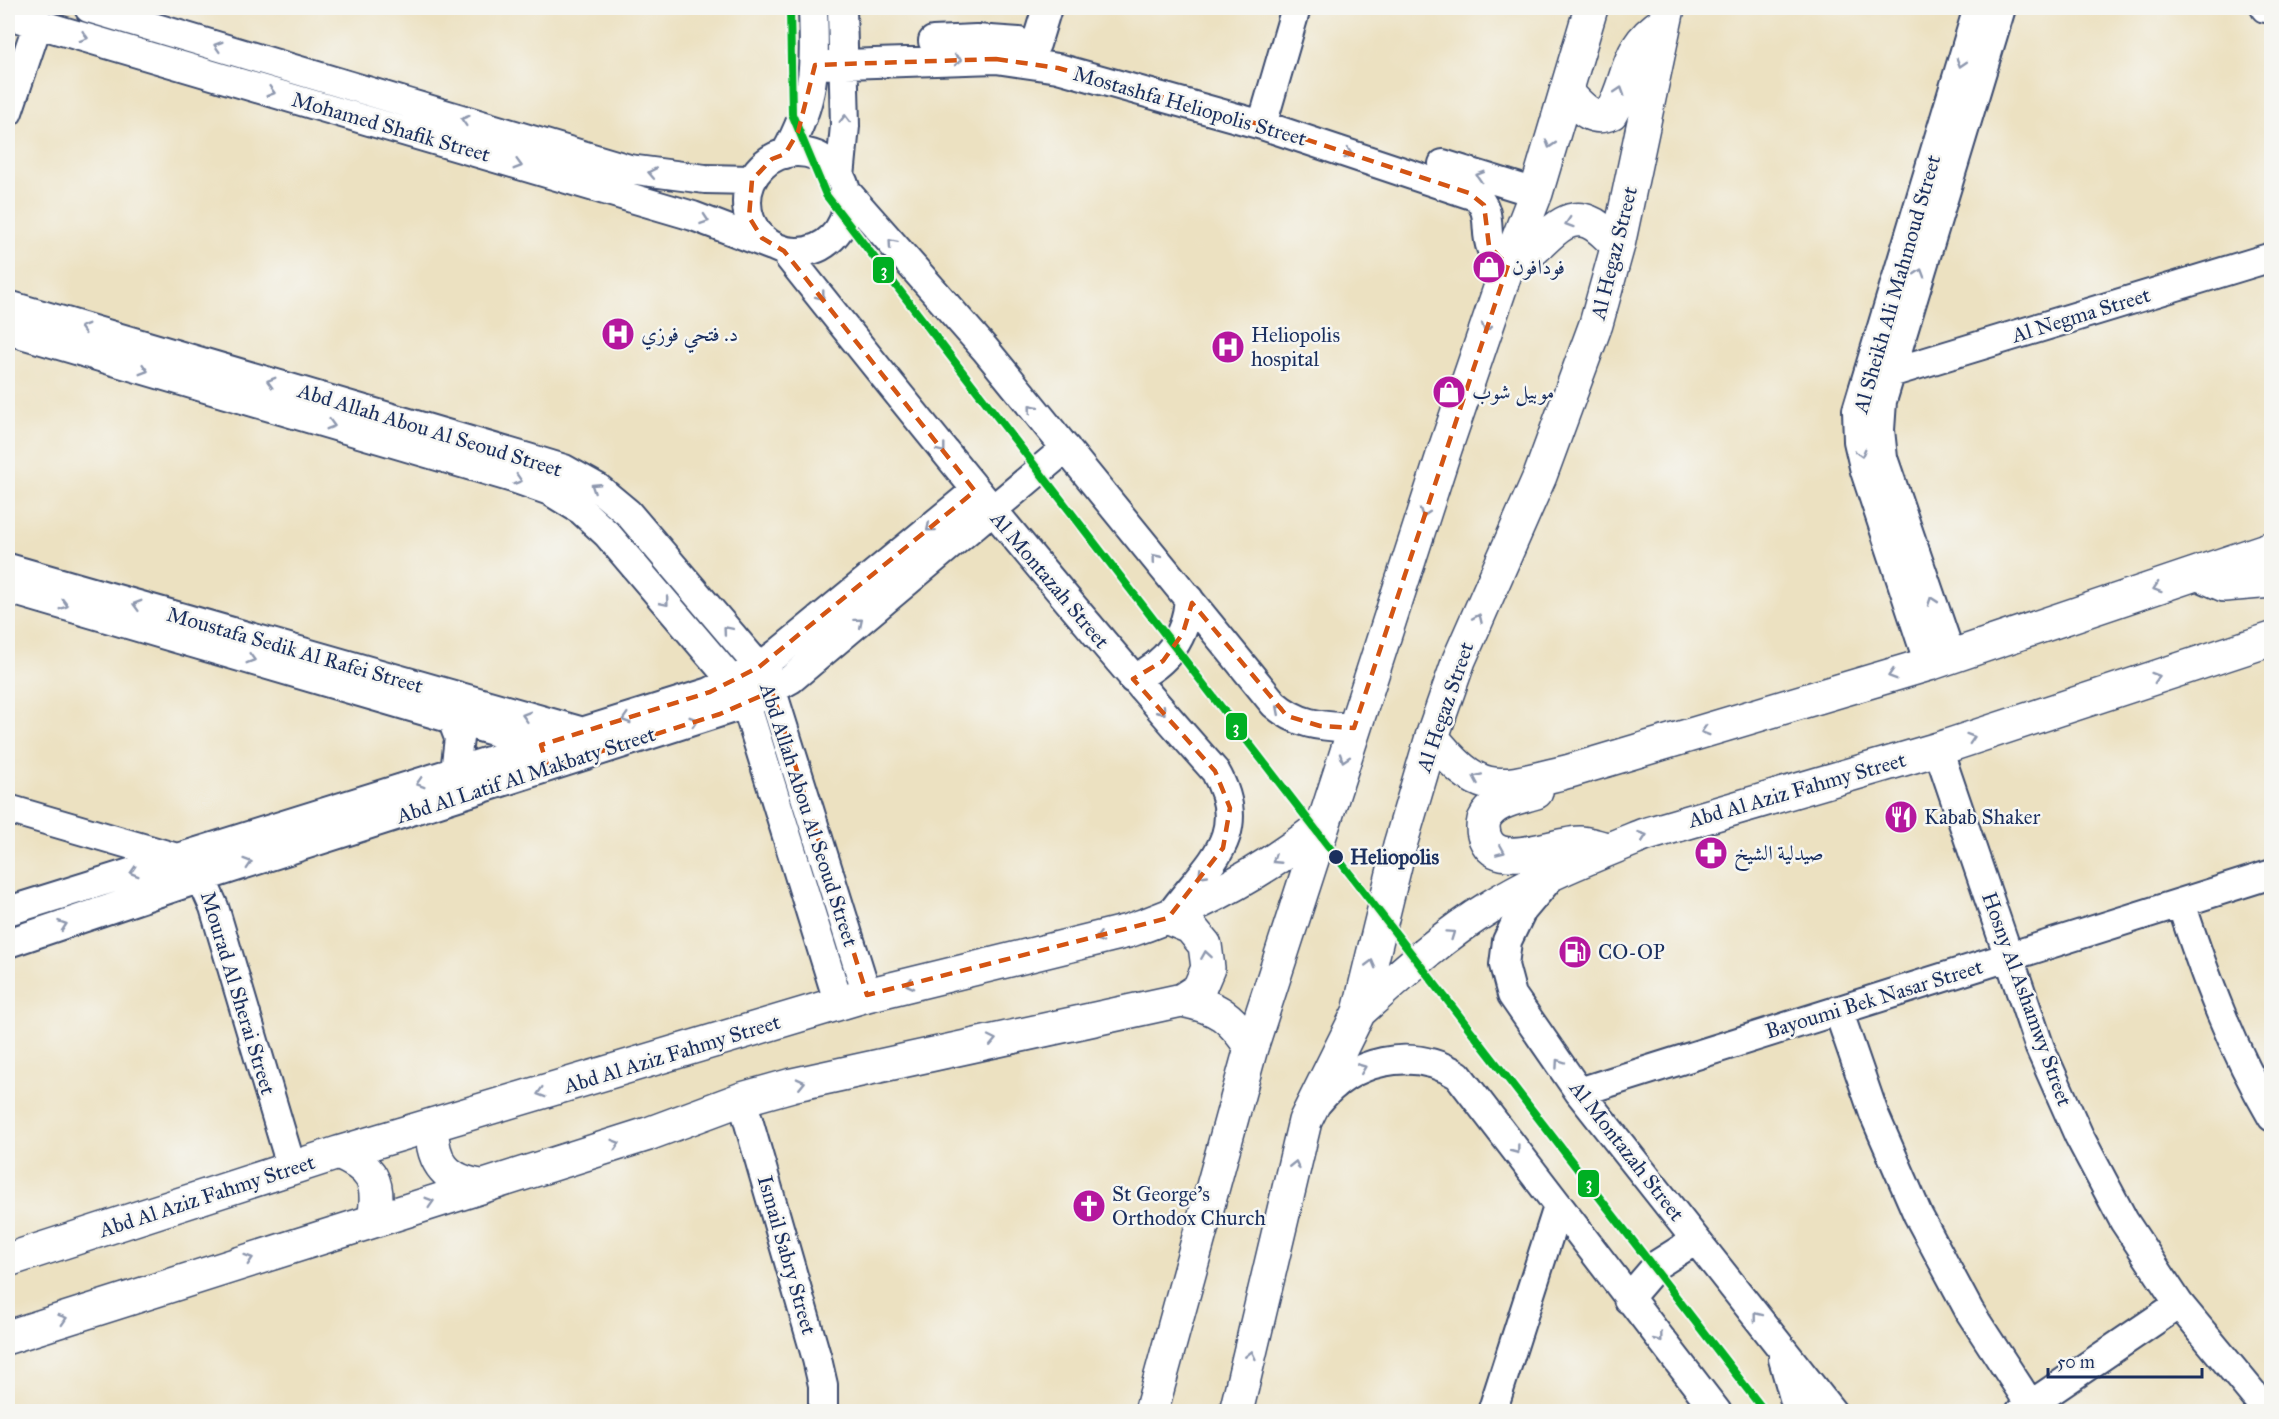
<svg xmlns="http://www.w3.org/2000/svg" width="2279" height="1419" font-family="'IM FELL Great Primer',Amiri,serif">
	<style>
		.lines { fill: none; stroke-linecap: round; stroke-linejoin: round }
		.minor-casing { stroke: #3a4a6d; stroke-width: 32 }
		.major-casing { stroke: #3a4a6d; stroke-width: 36 }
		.minor { stroke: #fff; stroke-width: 28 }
		.major { stroke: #fff; stroke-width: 33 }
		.metro-1-casing { stroke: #f6f6f2; stroke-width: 12 }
		.metro-1 { stroke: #00af23; stroke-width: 8 }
		.oneway { stroke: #8d97ae }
		.marked { fill: none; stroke: #d45514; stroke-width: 4.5; stroke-dasharray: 12 8; stroke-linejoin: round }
		.stop-dot { fill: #1b2f5e; stroke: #f6f6f2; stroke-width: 2 }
		.labels { text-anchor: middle; stroke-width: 5; stroke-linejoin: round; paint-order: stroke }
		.street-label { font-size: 21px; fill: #1b2f5e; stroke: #f6f6f2 }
		.poi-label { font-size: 21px; fill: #1b2f5e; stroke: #f6f6f2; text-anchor: start }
		.stop-label { font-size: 21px; font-weight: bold; fill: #1b2f5e; stroke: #f6f6f2; text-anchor: start }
		.line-badge { stroke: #f6f6f2; stroke-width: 2 }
		.badge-label { font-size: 16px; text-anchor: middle; font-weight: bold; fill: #fff }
	</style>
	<rect width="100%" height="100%" fill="#f6f6f2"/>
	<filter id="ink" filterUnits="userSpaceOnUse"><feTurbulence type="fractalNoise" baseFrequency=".0167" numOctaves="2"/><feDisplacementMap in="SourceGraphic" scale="12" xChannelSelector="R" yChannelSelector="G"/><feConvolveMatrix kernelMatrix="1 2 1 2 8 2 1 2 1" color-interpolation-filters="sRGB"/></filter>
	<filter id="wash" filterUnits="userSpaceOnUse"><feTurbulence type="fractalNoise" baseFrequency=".008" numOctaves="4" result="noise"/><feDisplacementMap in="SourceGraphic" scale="24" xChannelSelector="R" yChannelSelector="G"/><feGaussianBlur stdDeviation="1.35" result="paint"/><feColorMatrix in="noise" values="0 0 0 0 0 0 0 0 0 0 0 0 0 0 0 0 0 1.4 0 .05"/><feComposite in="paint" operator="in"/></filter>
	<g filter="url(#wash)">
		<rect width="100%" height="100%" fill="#ece1c1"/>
	</g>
	<g filter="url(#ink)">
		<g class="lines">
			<g class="minor-casing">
				<path id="minor" d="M89,8L629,169L705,179L752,180
					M2265,8L2272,9
					M8,15L693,216L772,246
					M933,41L976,39L1019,42
					M1036,44L1047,8
					M815,65L996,59L1058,68L1262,125L1475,196C1500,216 1473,246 1508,265
					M8,112L38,23
					M1262,125L1296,8
					M747 202a50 50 0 1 1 100 0a50 50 0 1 1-100 0Z
					M785,154C816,100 815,67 813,8
					M1443,164L1536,193
					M840,177L845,126L842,8
					M845,190L985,349L1274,704C1299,726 1323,726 1354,728
					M784,251C924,427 1065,602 1215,771C1254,838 1203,867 1168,918
					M8,305L528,458L564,469L598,488L628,513L759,667L772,691L867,995
					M8,330L516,479L550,491L581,510L607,534L733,682L746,704L839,1004
					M1890,373L2272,257
					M8,568L583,732
					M8,589L541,745L542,748
					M1951,656L1883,458L1880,430L1882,401L2001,8
					M1929,664L1865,471L1858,441L1857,410L1978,8
					M1133,679C1168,663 1186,637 1189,599
					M451,717L459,738L455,772
					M1938,749L2040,1048L2079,1136L2124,1221L2179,1304L2268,1412
					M8,809L177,858L201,878L214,907L292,1169
					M1552,875L1521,912L1507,941L1504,965L1512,995L1579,1092L1832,1412
					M2181,903C2205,977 2232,1049 2272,1117
					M8,911L710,692L759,667L777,654L975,491
					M8,943L201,878L746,704L791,679L1066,448
					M1838,1010L1874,1114L1918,1215L1970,1312L2035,1412
					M1579,1092L2272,874
					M742,1099L817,1359L823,1385V1412
					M1318,1102C1352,1060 1411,1046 1458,1075L1717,1412
					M1628,1299L1658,1264L1696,1240
					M1783,1359L1798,1412
					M1492,1412L1558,1207
					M2020,1412L2179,1304"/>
			</g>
			<g class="major-casing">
				<path id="major" d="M1566,92C1580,106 1590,122 1611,113C1632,76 1623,49 1665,22
					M1508,265C1537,259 1557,208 1589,222C1600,226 1609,238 1618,245
					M2199,574L2224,585L2272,581
					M1432,737C1482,800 1499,788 1570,771L1929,664L2272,548
					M1536,792C1518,798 1492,801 1484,820C1482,828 1483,835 1487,842C1502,869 1555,843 1580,843C1587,843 1595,846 1603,848
					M1168,918L1190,927L1205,945L1208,968L1199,989L1182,1000
					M1359,1012C1401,974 1442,936 1490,907C1538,877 1592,856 1644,835L1938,749L2272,639
					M432,1125C431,1163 446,1181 482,1186
					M338,1153C372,1167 381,1182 374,1219
					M8,1260L338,1153L867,995L1128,931C1201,907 1263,872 1323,825
					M8,1337L648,1134L742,1099L792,1085L1182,1000C1218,1007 1232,1017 1251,1048
					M1151,1412L1251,1048L1445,449L1508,265L1536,193L1591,8
					M1236,1412L1305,1121L1359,1012L1400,845L1432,737L1459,660L1540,476L1596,324L1618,245L1668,8"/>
			</g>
			<use href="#minor" class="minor"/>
			<use href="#major" class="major"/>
			<g class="metro-1-casing">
				<path id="metro-1" d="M790,8L792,114L826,195L1765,1412"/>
			</g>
			<use href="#metro-1" class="metro-1"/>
		</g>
		<defs><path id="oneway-chevron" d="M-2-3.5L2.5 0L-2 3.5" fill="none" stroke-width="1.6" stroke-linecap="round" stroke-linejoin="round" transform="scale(1.5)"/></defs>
		<g class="oneway">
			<use href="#oneway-chevron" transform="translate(84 37) rotate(16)"/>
			<use href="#oneway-chevron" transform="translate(218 46) rotate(-163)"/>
			<use href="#oneway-chevron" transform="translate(958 60)"/>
			<use href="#oneway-chevron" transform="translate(1961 63) rotate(107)"/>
			<use href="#oneway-chevron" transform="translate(1620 91) rotate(-72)"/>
			<use href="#oneway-chevron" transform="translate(271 92) rotate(16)"/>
			<use href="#oneway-chevron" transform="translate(845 119) rotate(-89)"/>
			<use href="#oneway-chevron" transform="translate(465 120) rotate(-163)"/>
			<use href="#oneway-chevron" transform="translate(1550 144) rotate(107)"/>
			<use href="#oneway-chevron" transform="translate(1349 154) rotate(18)"/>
			<use href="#oneway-chevron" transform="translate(518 165) rotate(16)"/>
			<use href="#oneway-chevron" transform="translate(652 173) rotate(-169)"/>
			<use href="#oneway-chevron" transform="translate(1480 176) rotate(-163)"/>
			<use href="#oneway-chevron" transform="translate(705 220) rotate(19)"/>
			<use href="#oneway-chevron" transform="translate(1569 223) rotate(162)"/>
			<use href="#oneway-chevron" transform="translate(892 243) rotate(-131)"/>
			<use href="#oneway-chevron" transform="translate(1920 273) rotate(-73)"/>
			<use href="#oneway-chevron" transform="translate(821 296) rotate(52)"/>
			<use href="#oneway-chevron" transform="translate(84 328) rotate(-164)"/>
			<use href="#oneway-chevron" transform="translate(1486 328) rotate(109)"/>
			<use href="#oneway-chevron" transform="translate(144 370) rotate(16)"/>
			<use href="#oneway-chevron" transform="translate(271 382) rotate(-164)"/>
			<use href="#oneway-chevron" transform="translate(1032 408) rotate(-129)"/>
			<use href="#oneway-chevron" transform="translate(331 425) rotate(16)"/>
			<use href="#oneway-chevron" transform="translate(942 449) rotate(52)"/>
			<use href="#oneway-chevron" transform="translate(1861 453) rotate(75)"/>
			<use href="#oneway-chevron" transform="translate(518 480) rotate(18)"/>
			<use href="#oneway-chevron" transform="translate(595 487) rotate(-147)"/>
			<use href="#oneway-chevron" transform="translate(1424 513) rotate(108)"/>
			<use href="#oneway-chevron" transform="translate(930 528) rotate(140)"/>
			<use href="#oneway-chevron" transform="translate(1156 558) rotate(-129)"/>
			<use href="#oneway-chevron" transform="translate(2157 588) rotate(162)"/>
			<use href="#oneway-chevron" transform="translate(1932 601) rotate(-109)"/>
			<use href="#oneway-chevron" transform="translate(665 602) rotate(50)"/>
			<use href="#oneway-chevron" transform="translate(64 605) rotate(16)"/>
			<use href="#oneway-chevron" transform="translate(137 605) rotate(-164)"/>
			<use href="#oneway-chevron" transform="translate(1478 618) rotate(-66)"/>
			<use href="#oneway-chevron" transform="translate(859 622) rotate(-40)"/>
			<use href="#oneway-chevron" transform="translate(727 630) rotate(-130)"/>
			<use href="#oneway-chevron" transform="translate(251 659) rotate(16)"/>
			<use href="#oneway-chevron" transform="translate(1892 675) rotate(163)"/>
			<use href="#oneway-chevron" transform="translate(2156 677) rotate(-18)"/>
			<use href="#oneway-chevron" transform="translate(1280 709) rotate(-139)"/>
			<use href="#oneway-chevron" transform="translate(1162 711) rotate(48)"/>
			<use href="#oneway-chevron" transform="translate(526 716) rotate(-164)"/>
			<use href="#oneway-chevron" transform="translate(626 719) rotate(163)"/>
			<use href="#oneway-chevron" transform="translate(694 721) rotate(-17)"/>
			<use href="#oneway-chevron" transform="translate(1705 731) rotate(163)"/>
			<use href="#oneway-chevron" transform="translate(1971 738) rotate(-18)"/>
			<use href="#oneway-chevron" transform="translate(1344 758) rotate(108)"/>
			<use href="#oneway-chevron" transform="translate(1477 778) rotate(-156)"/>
			<use href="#oneway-chevron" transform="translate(420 783) rotate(163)"/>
			<use href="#oneway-chevron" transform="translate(1643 836) rotate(-19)"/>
			<use href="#oneway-chevron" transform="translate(1501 851) rotate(23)"/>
			<use href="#oneway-chevron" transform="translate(1276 860) rotate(147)"/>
			<use href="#oneway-chevron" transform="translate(248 863) rotate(-18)"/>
			<use href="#oneway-chevron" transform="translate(134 872) rotate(163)"/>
			<use href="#oneway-chevron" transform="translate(1202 874) rotate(134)"/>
			<use href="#oneway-chevron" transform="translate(63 925) rotate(-19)"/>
			<use href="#oneway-chevron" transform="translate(1451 934) rotate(-35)"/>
			<use href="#oneway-chevron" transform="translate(1099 938) rotate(166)"/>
			<use href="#oneway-chevron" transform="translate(1206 955) rotate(-99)"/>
			<use href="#oneway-chevron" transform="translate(1371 964) rotate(-75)"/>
			<use href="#oneway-chevron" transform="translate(910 984) rotate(166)"/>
			<use href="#oneway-chevron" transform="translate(992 1040) rotate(-12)"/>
			<use href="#oneway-chevron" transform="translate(1559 1063) rotate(-125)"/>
			<use href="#oneway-chevron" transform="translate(1362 1068) rotate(-22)"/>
			<use href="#oneway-chevron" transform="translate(801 1083) rotate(-13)"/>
			<use href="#oneway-chevron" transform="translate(541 1093) rotate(163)"/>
			<use href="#oneway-chevron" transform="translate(616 1144) rotate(-17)"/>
			<use href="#oneway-chevron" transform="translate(1516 1150) rotate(53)"/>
			<use href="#oneway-chevron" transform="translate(1295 1165) rotate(-77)"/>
			<use href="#oneway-chevron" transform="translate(430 1202) rotate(-17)"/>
			<use href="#oneway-chevron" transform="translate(249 1259) rotate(-18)"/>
			<use href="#oneway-chevron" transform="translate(1757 1316) rotate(-128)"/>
			<use href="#oneway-chevron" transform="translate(63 1319) rotate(-18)"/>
			<use href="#oneway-chevron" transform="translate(1659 1338) rotate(52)"/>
			<use href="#oneway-chevron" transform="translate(1251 1355) rotate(-77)"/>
		</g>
	</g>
	<path class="marked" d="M996,59L1058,68L1262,125L1469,193L1484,205L1489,246L1508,265L1354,728L1320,726L1287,716L1192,603L1183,633L1163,661L1133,679L1215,771L1230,808L1223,848L1168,918L867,995L772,691L720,714L548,768L541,745L710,692L759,667L975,491L784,251L762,238L749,217L752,180L772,159L785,154L798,132L815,65Z"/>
	<defs>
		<g id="shop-disc" transform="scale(1.725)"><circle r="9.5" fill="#b5179e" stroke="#f6f6f2"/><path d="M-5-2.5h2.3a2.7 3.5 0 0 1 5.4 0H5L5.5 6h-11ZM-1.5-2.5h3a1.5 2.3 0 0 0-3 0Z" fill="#fff"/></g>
		<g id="hospital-disc" transform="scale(1.725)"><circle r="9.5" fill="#b5179e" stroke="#f6f6f2"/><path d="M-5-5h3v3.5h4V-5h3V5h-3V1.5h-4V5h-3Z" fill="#fff"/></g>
		<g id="restaurant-disc" transform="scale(1.725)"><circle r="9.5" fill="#b5179e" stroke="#f6f6f2"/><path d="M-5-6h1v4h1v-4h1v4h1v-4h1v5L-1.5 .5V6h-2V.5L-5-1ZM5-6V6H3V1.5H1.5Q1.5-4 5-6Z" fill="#fff"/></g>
		<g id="pharmacy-disc" transform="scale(1.725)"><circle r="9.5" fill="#b5179e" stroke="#f6f6f2"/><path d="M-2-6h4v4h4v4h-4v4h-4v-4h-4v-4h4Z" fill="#fff"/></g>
		<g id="fuel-disc" transform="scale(1.725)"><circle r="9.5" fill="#b5179e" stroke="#f6f6f2"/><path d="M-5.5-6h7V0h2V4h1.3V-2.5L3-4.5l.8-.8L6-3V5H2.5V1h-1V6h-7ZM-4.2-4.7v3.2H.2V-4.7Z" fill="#fff"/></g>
		<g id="church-disc" transform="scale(1.725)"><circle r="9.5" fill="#b5179e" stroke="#f6f6f2"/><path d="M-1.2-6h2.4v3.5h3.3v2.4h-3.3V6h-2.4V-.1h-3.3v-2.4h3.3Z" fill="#fff"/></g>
	</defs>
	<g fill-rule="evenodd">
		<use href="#shop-disc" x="1489" y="267"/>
		<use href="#hospital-disc" x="618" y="334"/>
		<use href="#hospital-disc" x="1228" y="347"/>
		<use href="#shop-disc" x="1449" y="392"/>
		<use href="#restaurant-disc" x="1901" y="817"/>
		<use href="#pharmacy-disc" x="1711" y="853"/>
		<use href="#fuel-disc" x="1575" y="952"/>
		<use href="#church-disc" x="1089" y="1206"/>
	</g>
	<circle class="stop-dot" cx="1336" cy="857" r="8"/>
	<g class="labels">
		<g class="street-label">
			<text transform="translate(1190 106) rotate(16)" y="7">Mostashfa Heliopolis Street</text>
			<text transform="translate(391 127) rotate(16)" y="7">Mohamed Shafik Street</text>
			<text transform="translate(1614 253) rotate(-76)" y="7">Al Hegaz Street</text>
			<text transform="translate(1897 284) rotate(-74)" y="7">Al Sheikh Ali Mahmoud Street</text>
			<text transform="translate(2081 315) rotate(-17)" y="7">Al Negma Street</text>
			<text transform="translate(430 430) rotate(17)" y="7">Abd Allah Abou Al Seoud Street</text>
			<text transform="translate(1050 580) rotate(50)" y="7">Al Montazah Street</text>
			<text transform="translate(295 650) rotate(16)" y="7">Moustafa Sedik Al Rafei Street</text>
			<text transform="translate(1445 707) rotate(-71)" y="7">Al Hegaz Street</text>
			<text transform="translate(526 775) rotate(-18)" y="7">Abd Al Latif Al Makbaty Street</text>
			<text transform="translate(1797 790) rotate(-16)" y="7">Abd Al Aziz Fahmy Street</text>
			<text transform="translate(809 815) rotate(72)" y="7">Abd Allah Abou Al Seoud Street</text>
			<text transform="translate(238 993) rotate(73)" y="7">Mourad Al Sherai Street</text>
			<text transform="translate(1874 999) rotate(-17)" y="7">Bayoumi Bek Nasar Street</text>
			<text transform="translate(2027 999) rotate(70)" y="7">Hosny Al Ashamwy Street</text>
			<text transform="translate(672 1054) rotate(-17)" y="7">Abd Al Aziz Fahmy Street</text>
			<text transform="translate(1627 1151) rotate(52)" y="7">Al Montazah Street</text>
			<text transform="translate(207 1196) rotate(-18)" y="7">Abd Al Aziz Fahmy Street</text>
			<text transform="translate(787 1255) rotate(74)" y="7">Ismail Sabry Street</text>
		</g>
		<g class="poi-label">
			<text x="1512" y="274">فودافون</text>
			<text x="641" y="341">د. فتحي فوزي</text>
			<text x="1251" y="342">Heliopolis<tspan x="1251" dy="24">hospital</tspan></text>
			<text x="1472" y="399">موبيل شوب</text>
			<text x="1924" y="824">Kabab Shaker</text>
			<text x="1734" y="860">صيدلية الشيخ</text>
			<text x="1598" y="959">CO-OP</text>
			<text x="1112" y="1201">St George's<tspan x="1112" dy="24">Orthodox Church</tspan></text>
		</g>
		<g class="stop-label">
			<text x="1350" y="864">Heliopolis</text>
		</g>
	</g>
	<g class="line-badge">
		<rect x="872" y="256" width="23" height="28" rx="6" fill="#00af23"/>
		<rect x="1225" y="712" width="23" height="29" rx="6" fill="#00af23"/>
		<rect x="1577" y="1169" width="23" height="29" rx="6" fill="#00af23"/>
	</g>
	<g class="badge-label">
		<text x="884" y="276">3</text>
		<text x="1236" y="733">3</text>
		<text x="1589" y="1189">3</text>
	</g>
	<rect width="2279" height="1419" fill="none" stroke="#f6f6f2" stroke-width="30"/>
	<path d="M2048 1368v9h154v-9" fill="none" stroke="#1b2f5e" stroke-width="3"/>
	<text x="2057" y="1368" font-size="18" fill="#1b2f5e" stroke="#f6f6f2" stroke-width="4.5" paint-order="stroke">50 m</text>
</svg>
